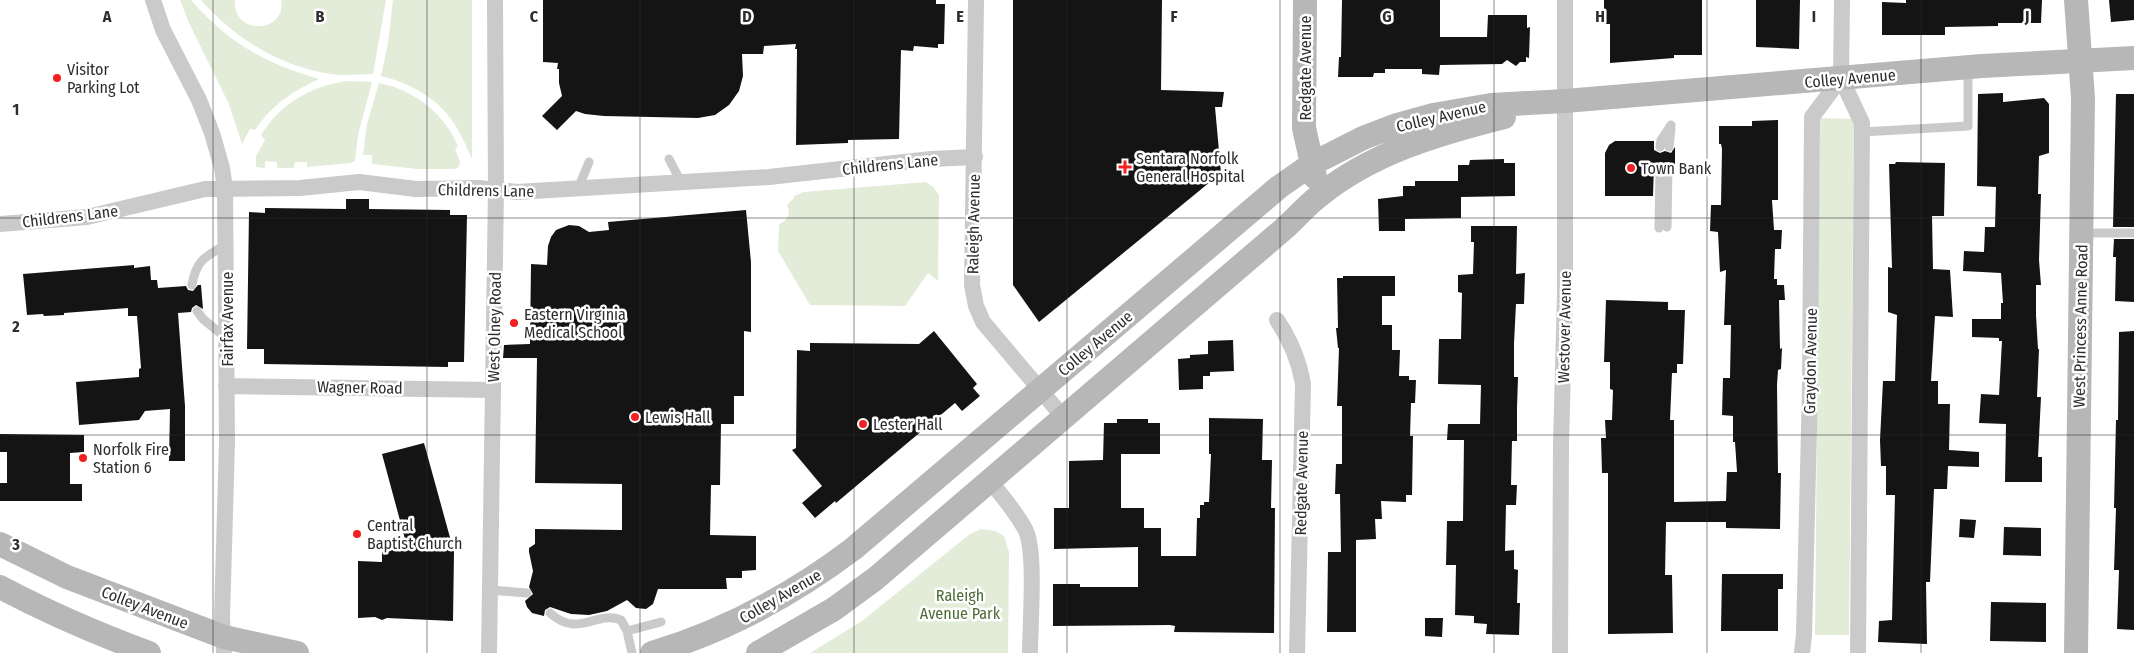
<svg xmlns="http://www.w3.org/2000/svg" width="2134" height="653" font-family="'Fira Sans Condensed',sans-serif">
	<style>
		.green { fill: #e2ecd9 }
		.building { fill: #141414 }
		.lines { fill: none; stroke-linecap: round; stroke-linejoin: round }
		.lane { stroke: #cacaca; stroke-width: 9 }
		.street { stroke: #cacaca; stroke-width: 16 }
		.secondary { stroke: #b7b7b7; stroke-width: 24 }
		.grid { fill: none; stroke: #2d2d2d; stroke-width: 1; stroke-opacity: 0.55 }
		.poi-dot { fill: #f41f20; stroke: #fff; stroke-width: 2 }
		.labels { text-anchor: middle; stroke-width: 5; stroke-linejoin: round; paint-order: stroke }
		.street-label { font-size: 16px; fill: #2d2d2d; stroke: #fff }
		.poi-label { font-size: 16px; fill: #2d2d2d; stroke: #fff; text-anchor: start }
		.park-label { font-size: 16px; fill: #4c6c37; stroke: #fff }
		.grid-label { font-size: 16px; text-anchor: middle; font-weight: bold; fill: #2d2d2d; stroke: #fff; stroke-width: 5; stroke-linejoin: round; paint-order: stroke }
	</style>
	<rect width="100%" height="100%" fill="#fff"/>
	<path class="green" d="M180,0H191C227,42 266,64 319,79C290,93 273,104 255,130L250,129L242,144L229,104L189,23Z
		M201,0H235C232,36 287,34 281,0H386L373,74C360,74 345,76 331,74C281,67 234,38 201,0Z
		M393,0H472V159C467,149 463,138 457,128C441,100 411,83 381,76L388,43Z
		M348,81L372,82L358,135L355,161L351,163L307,167V162H295L294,168H277V162L265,161V168L256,167V156L265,140L261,135C281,103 311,86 348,81Z
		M379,83C414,90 444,113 458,146L455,149L460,162L459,167L454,169H418L372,164V155H363L367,124Z
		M1820,118L1854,119L1849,635H1815Z
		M926,182L933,187L939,195L938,281L928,273L905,306L810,305L778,251L779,224C788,220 791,214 787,205L794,198V196L804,192Z
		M981,529L995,531L1004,536L1009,552L1008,653H810L862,621L970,534Z"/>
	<path class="building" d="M543,0H936V4H945L944,44H938V48L914,46L913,51L901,50L899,139L848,140V143L796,145L797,49H795L796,44L764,46L763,54H742L743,76L739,91L729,105L715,115L698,118L604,116L585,114L576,111L557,130L542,116L562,96L559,83V69H557L558,63L543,62Z
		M1013,0H1162L1161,90L1224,92L1222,107H1215L1221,173L1039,322L1013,285Z
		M1342,0H1440V37H1487L1488,15H1527V28L1530,27L1529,58L1526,57V62H1520L1516,66L1507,60L1502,64L1440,65L1439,75L1422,74V69H1385V73H1374L1373,77H1338L1339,57H1341Z
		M1604,0H1702V55H1674V58L1610,63V24H1604Z
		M1756,0H1800L1799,49L1756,47Z
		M1906,0H2042L2041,23H1998V26L1945,27V35H1882V2L1906,3Z
		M2109,0H2134V20L2111,22Z
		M2003,93V102L2044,98L2049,104V153L2039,156L2038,194H2041L2039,260L2041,285H2036V315L2038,349H2039L2037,397H2041L2038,457H2042V482H2005L2006,424L1979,423L1981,394L1999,395L2002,341H1999V338L1972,337V319H2001V303H2003L2001,273L1963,271L1964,251L1984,252L1985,227H1995L1996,187L1977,186L1978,94Z
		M2116,94H2134V227H2113Z
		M1778,120V200H1772L1774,230H1782L1781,249H1775L1774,279H1777V285H1784L1785,300H1779L1780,349L1782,348L1781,369L1778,370L1777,385L1778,473H1781L1780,529L1726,528V522H1666L1665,575H1672L1673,633L1608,634V473H1602L1601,438H1606L1605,420H1612L1613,390L1610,389V362H1604L1606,300L1668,302V310H1685L1683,364H1677V373H1672L1670,420H1674V502L1726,501L1727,472H1737L1735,442H1733V416L1722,415L1723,378H1730L1731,325H1724L1726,270L1720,272L1718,232L1710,231L1711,205H1721L1722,149L1721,144H1719V126H1752V121Z
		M1615,141H1654V150L1660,153L1665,151L1671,153L1675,147V168L1669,162L1664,163L1660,162L1654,165L1653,196H1605V153L1609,145Z
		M1504,159V163H1515V196L1461,197V218L1405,219V231H1379L1378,199L1403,196V186H1415V181H1458V165H1469L1470,160Z
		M1896,162L1945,163L1944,216H1932L1933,269L1950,270L1953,317L1935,316L1931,381H1938V404H1950L1949,450L1979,452V467L1948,466L1947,489H1934L1930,582H1926L1927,644L1878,642L1879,621L1892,620L1895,495H1886V466H1881L1880,440L1883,381H1895L1897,315L1888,312V267L1892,268L1889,164H1895Z
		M346,199H369V209L450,210V215H467L464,362H448V367L264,364V349H247L249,212L265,213V208L346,209Z
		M746,210L751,262V332L744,331V396H734V424H721L720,485H711L710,535L756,536V570L742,571V578H726L727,589H658L653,604L646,609L636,608L627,600L607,611L589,615L571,614L550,607L545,610L544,616L532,613L527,607L525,601L533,594L529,587L533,571L529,552V548L535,544V529L622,530V484L535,483L537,358H503L504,345L530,344L531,264L547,265L548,246L551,237L556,230L569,225L579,226L589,232L609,230L608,222Z
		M1471,226H1517L1516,274L1525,273L1524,304H1516L1514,343V377H1518L1517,408V441H1512L1511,485H1517L1516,505H1506L1505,551L1514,550V569L1518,570L1517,603H1520L1519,635L1486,634L1487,624L1474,623V616L1455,615L1456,565H1446L1447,521H1463L1464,440H1447L1448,424H1480L1481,385L1438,384L1439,339H1461L1462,293L1458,292V275L1473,274L1474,242H1471Z
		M2114,239H2134V302L2115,301L2116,257H2113Z
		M134,265V268L150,266L151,280H157L158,288L186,286L188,290L193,291L198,285H201L203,309L196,305L192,308L191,312L178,313L185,406V461H169L170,409L145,411L139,420L79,425L76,382L139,377V369L141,368L137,316H128V308L64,313V315L44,316L43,314L27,315L23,274Z
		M1343,276H1395V296H1382V325H1392V350H1400L1399,376H1409V380H1416L1415,403H1411L1410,436H1413L1412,495H1406V502L1381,501L1382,519H1375L1376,539L1356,540V632H1327L1328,552H1341L1340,494H1335L1336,464H1342V406H1337L1339,348H1338L1336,328H1338L1337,278H1343Z
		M934,331L977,384L973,388L980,396L962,411L955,403L836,503L835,501L815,518L802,503L822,486L792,450L796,448L797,350L810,351V343L919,344Z
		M2134,331V630L2117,629L2119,570H2114L2116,508H2114L2116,420H2118L2119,332Z
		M1233,340L1234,371L1210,372V376H1203V389L1179,390L1178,359L1190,358V355L1208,354V341Z
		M1209,418L1263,419L1262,460H1272L1271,508H1275L1274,633L1174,632L1175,626L1170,625L1053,626V584H1080V587H1138V547L1054,549V508H1069V461L1103,460L1104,423H1117V419H1148V423H1160V454H1121V508H1144V528H1161V556H1196L1197,518H1200V505H1204V502H1209L1211,454H1209Z
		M0,434L84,435V452L70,453V484H82V501H0V483H7V452H0Z
		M424,443L454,552L453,621L387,618L382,620L375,617L358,618V561L382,562V544L386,545V539H405L382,454Z
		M1960,519L1976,520L1974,538L1959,537Z
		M2004,527L2041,528V556L2003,555Z
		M1722,574H1783V589H1778V631H1721Z
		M1991,602L2046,603V642L1990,641Z
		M1425,618H1443L1442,637L1425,636Z"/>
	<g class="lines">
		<path class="lane" d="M1862,132L1968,126V68
			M1660,147L1661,140L1671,125
			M1669,147L1671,128
			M669,159L681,182
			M578,189L589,162
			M1667,227L1668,168
			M1659,228L1660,168
			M2081,233H2134
			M192,285C196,260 206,256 227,244
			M197,311L203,319L226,338
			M490,590L527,593
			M550,613C579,639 595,610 621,620L627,631L632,653
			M627,631L661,622"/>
		<path class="street" d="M153,0L163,30L199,100L212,133L222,168L225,188L227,442L222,617L224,653
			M976,0L972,285L976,306L983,322L1064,418
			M1842,0L1841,78L1862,123L1858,653
			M0,224L87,217L205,189L300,188L359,182L416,189L479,188L517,192L769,177L931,159L975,157
			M1277,320C1291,341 1299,360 1303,384L1297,653
			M226,386L493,390
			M990,481C1003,497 1017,513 1026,531C1036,553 1030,625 1030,653
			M489,653L496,191L495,0
			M1560,653L1561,444L1565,293V0
			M1802,653L1804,635L1810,388L1812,117L1841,78"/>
		<path class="secondary" d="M1305,0L1304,128L1315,177
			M2076,0L2083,98L2076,653
			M0,544L67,577L224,637L297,653
			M0,587C49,613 98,634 149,653
			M652,653C726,631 792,595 853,549L1279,187L1312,164L1363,138L1397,125L1433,115L1491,105L1565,101L1982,66L2134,58
			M758,653L834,609L875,579L1286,227C1297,217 1307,205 1319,196C1371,153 1440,133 1504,117"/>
	</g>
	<path class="grid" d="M213,0V653M427,0V653M640,0V653M854,0V653M1067,0V653M1280,0V653M1494,0V653M1707,0V653M1921,0V653M0,218H2134M0,435H2134"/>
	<g class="poi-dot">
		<circle cx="57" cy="78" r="5"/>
		<path d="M1122.5 159.5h5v5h5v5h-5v5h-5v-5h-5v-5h5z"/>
		<circle cx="1631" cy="168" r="5"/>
		<circle cx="514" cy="323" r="5"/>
		<circle cx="635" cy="417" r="5"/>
		<circle cx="863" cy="424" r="5"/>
		<circle cx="83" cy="458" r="5"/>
		<circle cx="357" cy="534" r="5"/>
	</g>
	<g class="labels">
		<g class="street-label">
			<text transform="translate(1305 68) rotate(-90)" y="6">Redgate Avenue</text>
			<text transform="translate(1850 78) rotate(-5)" y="6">Colley Avenue</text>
			<text transform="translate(1441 116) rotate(-13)" y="6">Colley Avenue</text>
			<text transform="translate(890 164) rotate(-6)" y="6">Childrens Lane</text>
			<text transform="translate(486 190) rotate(1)" y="6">Childrens Lane</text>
			<text transform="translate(70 216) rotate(-7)" y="6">Childrens Lane</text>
			<text transform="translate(973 224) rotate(-89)" y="6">Raleigh Avenue</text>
			<text transform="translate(227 319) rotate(-90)" y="6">Fairfax Avenue</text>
			<text transform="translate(2080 326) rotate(-89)" y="6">West Princess Anne Road</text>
			<text transform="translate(494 327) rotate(-89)" y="6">West Olney Road</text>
			<text transform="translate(1564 327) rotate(-89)" y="6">Westover Avenue</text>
			<text transform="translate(1095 343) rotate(-40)" y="6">Colley Avenue</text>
			<text transform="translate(1810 361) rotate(-89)" y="6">Graydon Avenue</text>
			<text transform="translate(360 387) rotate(1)" y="6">Wagner Road</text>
			<text transform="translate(1301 483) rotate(-89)" y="6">Redgate Avenue</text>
			<text transform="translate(780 596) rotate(-30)" y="6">Colley Avenue</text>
			<text transform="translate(145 607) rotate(21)" y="6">Colley Avenue</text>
		</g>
		<g class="poi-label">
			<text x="67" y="75">Visitor<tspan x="67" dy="18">Parking Lot</tspan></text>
			<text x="1136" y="164">Sentara Norfolk<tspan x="1136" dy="18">General Hospital</tspan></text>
			<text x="1641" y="174">Town Bank</text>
			<text x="524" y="320">Eastern Virginia<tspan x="524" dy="18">Medical School</tspan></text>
			<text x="645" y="423">Lewis Hall</text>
			<text x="873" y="430">Lester Hall</text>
			<text x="93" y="455">Norfolk Fire<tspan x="93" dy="18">Station 6</tspan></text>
			<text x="367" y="531">Central<tspan x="367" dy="18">Baptist Church</tspan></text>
		</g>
		<g class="park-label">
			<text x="960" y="601">Raleigh<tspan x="960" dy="18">Avenue Park</tspan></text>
		</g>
	</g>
	<g class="grid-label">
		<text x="107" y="22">A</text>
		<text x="320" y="22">B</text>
		<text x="534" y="22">C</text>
		<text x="747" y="22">D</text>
		<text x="960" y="22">E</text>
		<text x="1174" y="22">F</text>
		<text x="1387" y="22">G</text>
		<text x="1600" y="22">H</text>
		<text x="1814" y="22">I</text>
		<text x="2027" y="22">J</text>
		<text x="16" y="115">1</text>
		<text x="16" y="332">2</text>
		<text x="16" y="550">3</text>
	</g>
</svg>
